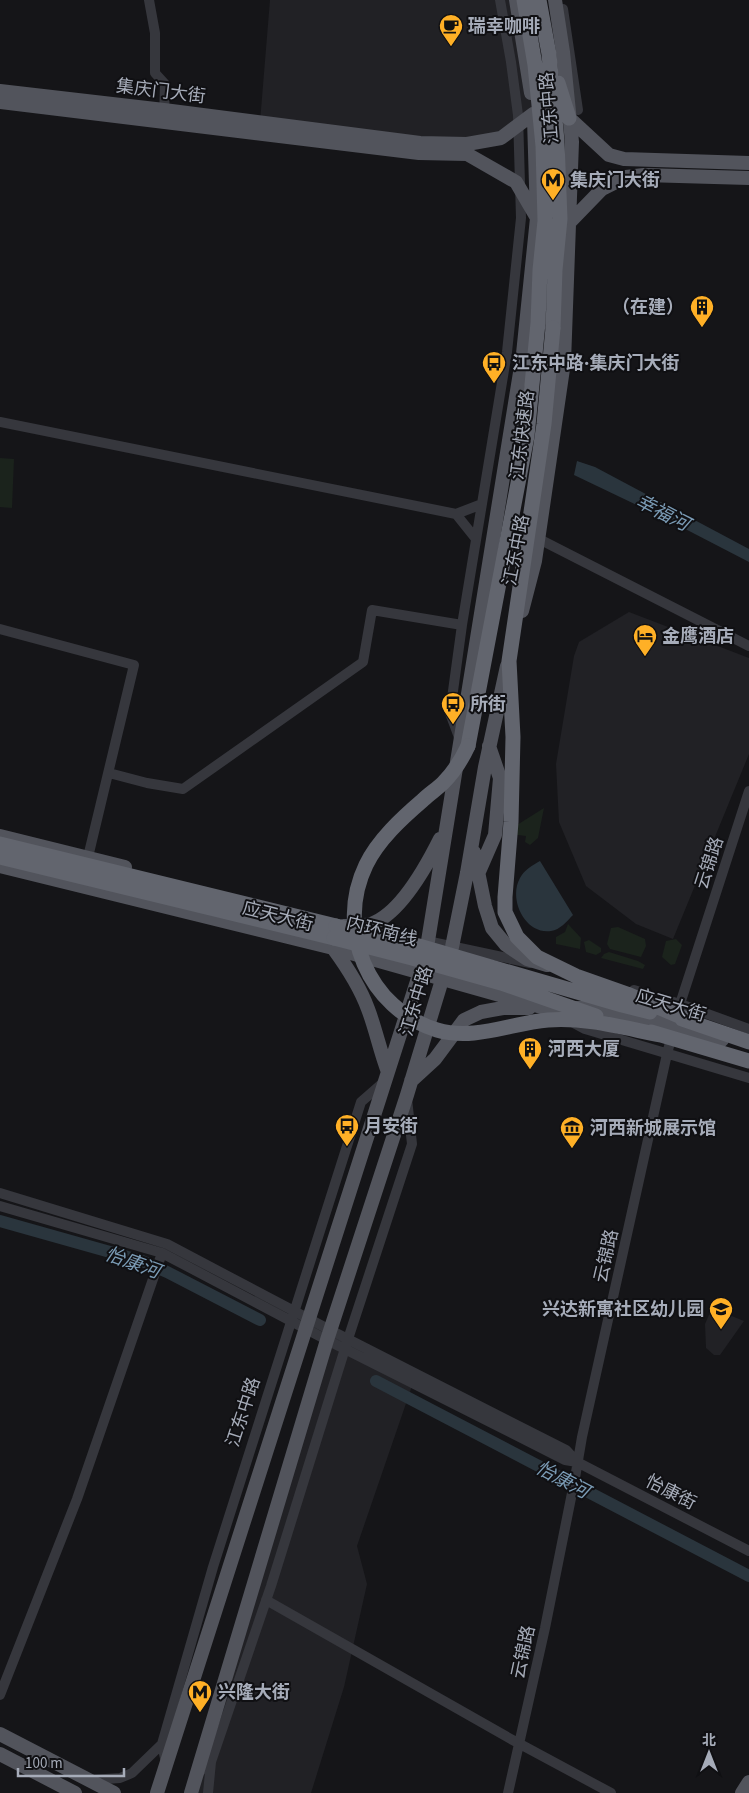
<svg xmlns="http://www.w3.org/2000/svg" width="749" height="1793" font-family="'Source Sans 3','Noto Sans SC',sans-serif">
	<style>
		.built { fill: #212125 }
		.green { fill: #1b231c }
		.water { fill: #2a353d }
		.lines { fill: none; stroke-linecap: round; stroke-linejoin: round }
		.river { stroke: #2a353d; stroke-width: 12 }
		.minor { stroke: #36373d; stroke-width: 10 }
		.major { stroke: #52545c; stroke-width: 14 }
		.highway { stroke: #62656e; stroke-width: 15 }
		.highway-bridge { stroke: #62656e; stroke-width: 15 }
		.labels { text-anchor: middle; stroke-width: 4; stroke-linejoin: round; paint-order: stroke }
		.poi-label { font-size: 18px; font-weight: bold; fill: #a6acb9; stroke: #101013; text-anchor: start }
		.street-label { font-size: 18px; fill: #a6acb9; stroke: #101013 }
		.water-label { font-size: 19px; font-style: italic; fill: #7b9cb6; stroke: #101013 }
	</style>
	<rect width="100%" height="100%" fill="#151518"/>
	<path class="built" d="M270,0H516L533,114L501,138L467,144L260,122Z
		M629,612L749,658V754L673,939L636,924L586,886L559,822L556,764L574,656L579,642Z
		M712,1308L744,1321L720,1355H714L706,1348L705,1324Z
		M327,1340L413,1383L357,1546L367,1584L344,1687L311,1793H191Z"/>
	<path class="green" d="M0,458L14,459L12,508L0,507Z
		M544,808L538,838L530,845L525,842L526,836L510,834L509,830Z
		M568,924L581,938L580,949L556,944V937L565,932Z
		M618,927L645,939L646,946L641,957L610,949L607,944L611,928Z
		M676,939L682,945L675,964L671,965L662,957L666,941Z
		M589,940L601,948V952L596,955L586,952L584,942Z
		M609,952L638,961L645,965L643,969L601,958L604,954Z"/>
	<path class="water" d="M577,461L595,467L749,549V562L666,519L574,475Z
		M540,861L573,915C567,921 560,930 551,931C525,935 508,899 520,878C524,870 533,865 540,861Z"/>
	<g class="lines">
		<path class="river" d="M0,1221L142,1261L167,1272L260,1320
			M376,1381L749,1576"/>
		<path class="minor" d="M149,0L155,33V73L165,84L164,117
			M563,9L578,110
			M0,422L456,514L482,504
			M456,514L476,539
			M539,539L749,646
			M0,629L134,665L88,857
			M460,740L450,713L462,625L507,352L521,218L518,115L511,62L500,0
			M109,773L147,783L183,789L363,662L372,610L462,625
			M427,941L530,963
			M634,990L680,1004L749,1029
			M572,1022L585,1029L749,1078
			M0,1193L167,1244L330,1330L566,1450L577,1462
			M0,1206L162,1253L327,1340L565,1460L577,1462L749,1551
			M266,1600L509,1738L611,1793
			M0,1695L77,1499L162,1253
			M166,1763L162,1744L213,1567L361,1102L385,1081
			M197,1774L211,1762L271,1586L348,1339L412,1144L407,1099
			M91,1780L120,1778L132,1773L162,1744
			M208,1793L211,1762
			M508,1793L545,1628L575,1478L582,1437L667,1054L680,1004L749,791"/>
		<path class="major" d="M516,0L531,93
			M0,91L164,110L420,143L467,144L501,138L533,114
			M0,102L419,153L467,154L516,182L537,218
			M569,118L609,155L624,159L749,163
			M570,222L602,189L626,177L644,175L749,178
			M522,611L535,561L564,362L572,142L563,52L555,0
			M0,836L125,867
			M474,852L485,906L492,928L506,945L527,959L547,965
			M0,866L333,948L545,1008H594L644,1023
			M478,874L495,835L500,778L489,746
			M344,926C352,925 363,926 371,924C400,914 427,865 440,839
			M333,948C347,967 360,987 368,1009C376,1030 380,1051 388,1072
			M635,1014L722,1040
			M411,1081L435,1059L464,1020L481,1012L503,1008H529
			M0,1734L114,1793
			M0,1754L75,1793
			M157,1793L420,972L428,941L523,354L537,218L534,119
			M191,1793L327,1340L407,1095L452,947L467,873L485,767L507,666
			M742,1793L749,1782"/>
		<path class="highway" d="M539,0L549,54L557,141L560,219L555,270L553,328
			M558,83L569,118
			M468,746L527,436L538,323L540,270L545,221L543,146L535,65L524,0
			M0,844L336,926
			M0,857L334,938"/>
		<path class="highway-bridge" d="M553,328L544,424L509,661L513,737L511,822L505,897V912L517,937L537,957L576,976L627,994L691,1021
			M468,746C462,759 454,772 443,783C437,789 429,794 423,800C402,818 378,840 366,865C335,929 368,1009 437,1030C475,1041 511,1023 548,1020C586,1017 624,1028 660,1035
			M336,926L419,946L622,1005L650,1012
			M334,938L412,958L501,983L596,1016
			M682,1019L749,1042
			M651,1032L749,1061"/>
	</g>
	<defs>
		<g id="cafe-pin" transform="scale(1.25)"><path d="M0 17L-7.5 6A9.5 9.5 0 1 1 7.5 6Z" fill="#ffb026" stroke="#101013"/><path d="M-5.5-4.5H6V0H3Q3 3.5 0 3.5H-2.5Q-5.5 3.5-5.5 0ZM3-3.2v2h1.7v-2ZM-6 4.5H4V6H-6Z" fill="#111"/></g>
		<g id="metro-pin" transform="scale(1.25)"><path d="M0 17L-7.5 6A9.5 9.5 0 1 1 7.5 6Z" fill="#ffb026" stroke="#101013"/><path d="M-5.5 5V-5H-3L0 0L3-5H5.5V5H3V-.5L0 4L-3-.5V5Z" fill="#111"/></g>
		<g id="building-pin" transform="scale(1.25)"><path d="M0 17L-7.5 6A9.5 9.5 0 1 1 7.5 6Z" fill="#ffb026" stroke="#101013"/><path d="M-4-6H4V6H1V3H-1V6H-4ZM-2.5-4.3h1.7v1.8h-1.7ZM.8-4.3h1.7v1.8H.8ZM-2.5-1h1.7V.8h-1.7ZM.8-1h1.7V.8H.8Z" fill="#111"/></g>
		<g id="bus-pin" transform="scale(1.25)"><path d="M0 17L-7.5 6A9.5 9.5 0 1 1 7.5 6Z" fill="#ffb026" stroke="#101013"/><path d="M-5-6H5V4H4V6H2V4H-2V6H-4V4H-5ZM-3.5-4V0h7V-4ZM-3.5 1.2v1.5H-2V1.2ZM2 1.2v1.5H3.5V1.2Z" fill="#111"/></g>
		<g id="hotel-pin" transform="scale(1.25)"><path d="M0 17L-7.5 6A9.5 9.5 0 1 1 7.5 6Z" fill="#ffb026" stroke="#101013"/><path d="M-6-4.5h1.5V1H6V5H4.5V3h-9V5H-6ZM-4 0a1.8 1.8 0 1 1 3.6 0ZM.5 0V-2.5h3Q6-2.5 6 0Z" fill="#111"/></g>
		<g id="museum-pin" transform="scale(1.25)"><path d="M0 17L-7.5 6A9.5 9.5 0 1 1 7.5 6Z" fill="#ffb026" stroke="#101013"/><path d="M0-6L6-3V-2H-6V-3ZM-5-1h2V3h-2ZM-1-1h2V3h-2ZM3-1h2V3H3ZM-6 4H6V6H-6Z" fill="#111"/></g>
		<g id="school-pin" transform="scale(1.25)"><path d="M0 17L-7.5 6A9.5 9.5 0 1 1 7.5 6Z" fill="#ffb026" stroke="#101013"/><path d="M0-5L7-2L0 1L-7-2ZM-4 1L0 2.5L4 1V4Q0 6-4 4Z" fill="#111"/></g>
	</defs>
	<g fill-rule="evenodd">
		<use href="#cafe-pin" x="451" y="26"/>
		<use href="#metro-pin" x="553" y="180"/>
		<use href="#building-pin" x="702" y="307"/>
		<use href="#bus-pin" x="494" y="363"/>
		<use href="#hotel-pin" x="645" y="636"/>
		<use href="#bus-pin" x="453" y="704"/>
		<use href="#building-pin" x="530" y="1049"/>
		<use href="#bus-pin" x="347" y="1126"/>
		<use href="#museum-pin" x="572" y="1128"/>
		<use href="#school-pin" x="721" y="1309"/>
		<use href="#metro-pin" x="200" y="1692"/>
	</g>
	<g class="labels">
		<g class="poi-label">
			<text x="468" y="32">瑞幸咖啡</text>
			<text x="570" y="186">集庆门大街</text>
			<text x="684" y="313" text-anchor="end">（在建）</text>
			<text x="512" y="369">江东中路·集庆门大街</text>
			<text x="662" y="642">金鹰酒店</text>
			<text x="470" y="710">所街</text>
			<text x="548" y="1055">河西大厦</text>
			<text x="364" y="1132">月安街</text>
			<text x="590" y="1134">河西新城展示馆</text>
			<text x="704" y="1315" text-anchor="end">兴达新寓社区幼儿园</text>
			<text x="218" y="1698">兴隆大街</text>
		</g>
		<g class="street-label">
			<text transform="translate(161 91) rotate(7)" y="6">集庆门大街</text>
			<text transform="translate(549 108) rotate(-95)" y="6">江东中路</text>
			<text transform="translate(522 435) rotate(-83)" y="6">江东快速路</text>
			<text transform="translate(516 550) rotate(-79)" y="6">江东中路</text>
			<text transform="translate(709 863) rotate(-72)" y="6">云锦路</text>
			<text transform="translate(278 916) rotate(14)" y="6">应天大街</text>
			<text transform="translate(382 931) rotate(14)" y="6">内环南线</text>
			<text transform="translate(416 1001) rotate(-73)" y="6">江东中路</text>
			<text transform="translate(671 1005) rotate(17)" y="6">应天大街</text>
			<text transform="translate(606 1256) rotate(-77)" y="6">云锦路</text>
			<text transform="translate(243 1412) rotate(-72)" y="6">江东中路</text>
			<text transform="translate(671 1492) rotate(27)" y="6">怡康街</text>
			<text transform="translate(523 1652) rotate(-78)" y="6">云锦路</text>
		</g>
		<g class="water-label">
			<text transform="translate(663 512) rotate(27)" y="7">幸福河</text>
			<text transform="translate(133 1262) rotate(20)" y="7">怡康河</text>
			<text transform="translate(563 1479) rotate(28)" y="7">怡康河</text>
		</g>
	</g>
	<g transform="translate(709 1753)" stroke="#101013" stroke-width="4" paint-order="stroke">
	<path d="M0-4L9 19L0 12L-9 19Z" fill="#a6acb9"/>
	<text y="-8" font-size="14" font-weight="bold" text-anchor="middle" fill="#a6acb9">北</text>
	</g>
	<path d="M18 1768v8h106v-8" fill="none" stroke="#a6acb9" stroke-width="2.5"/>
	<text x="25" y="1768" font-size="15" fill="#a6acb9" stroke="#101013" stroke-width="4" paint-order="stroke">100 m</text>
</svg>
